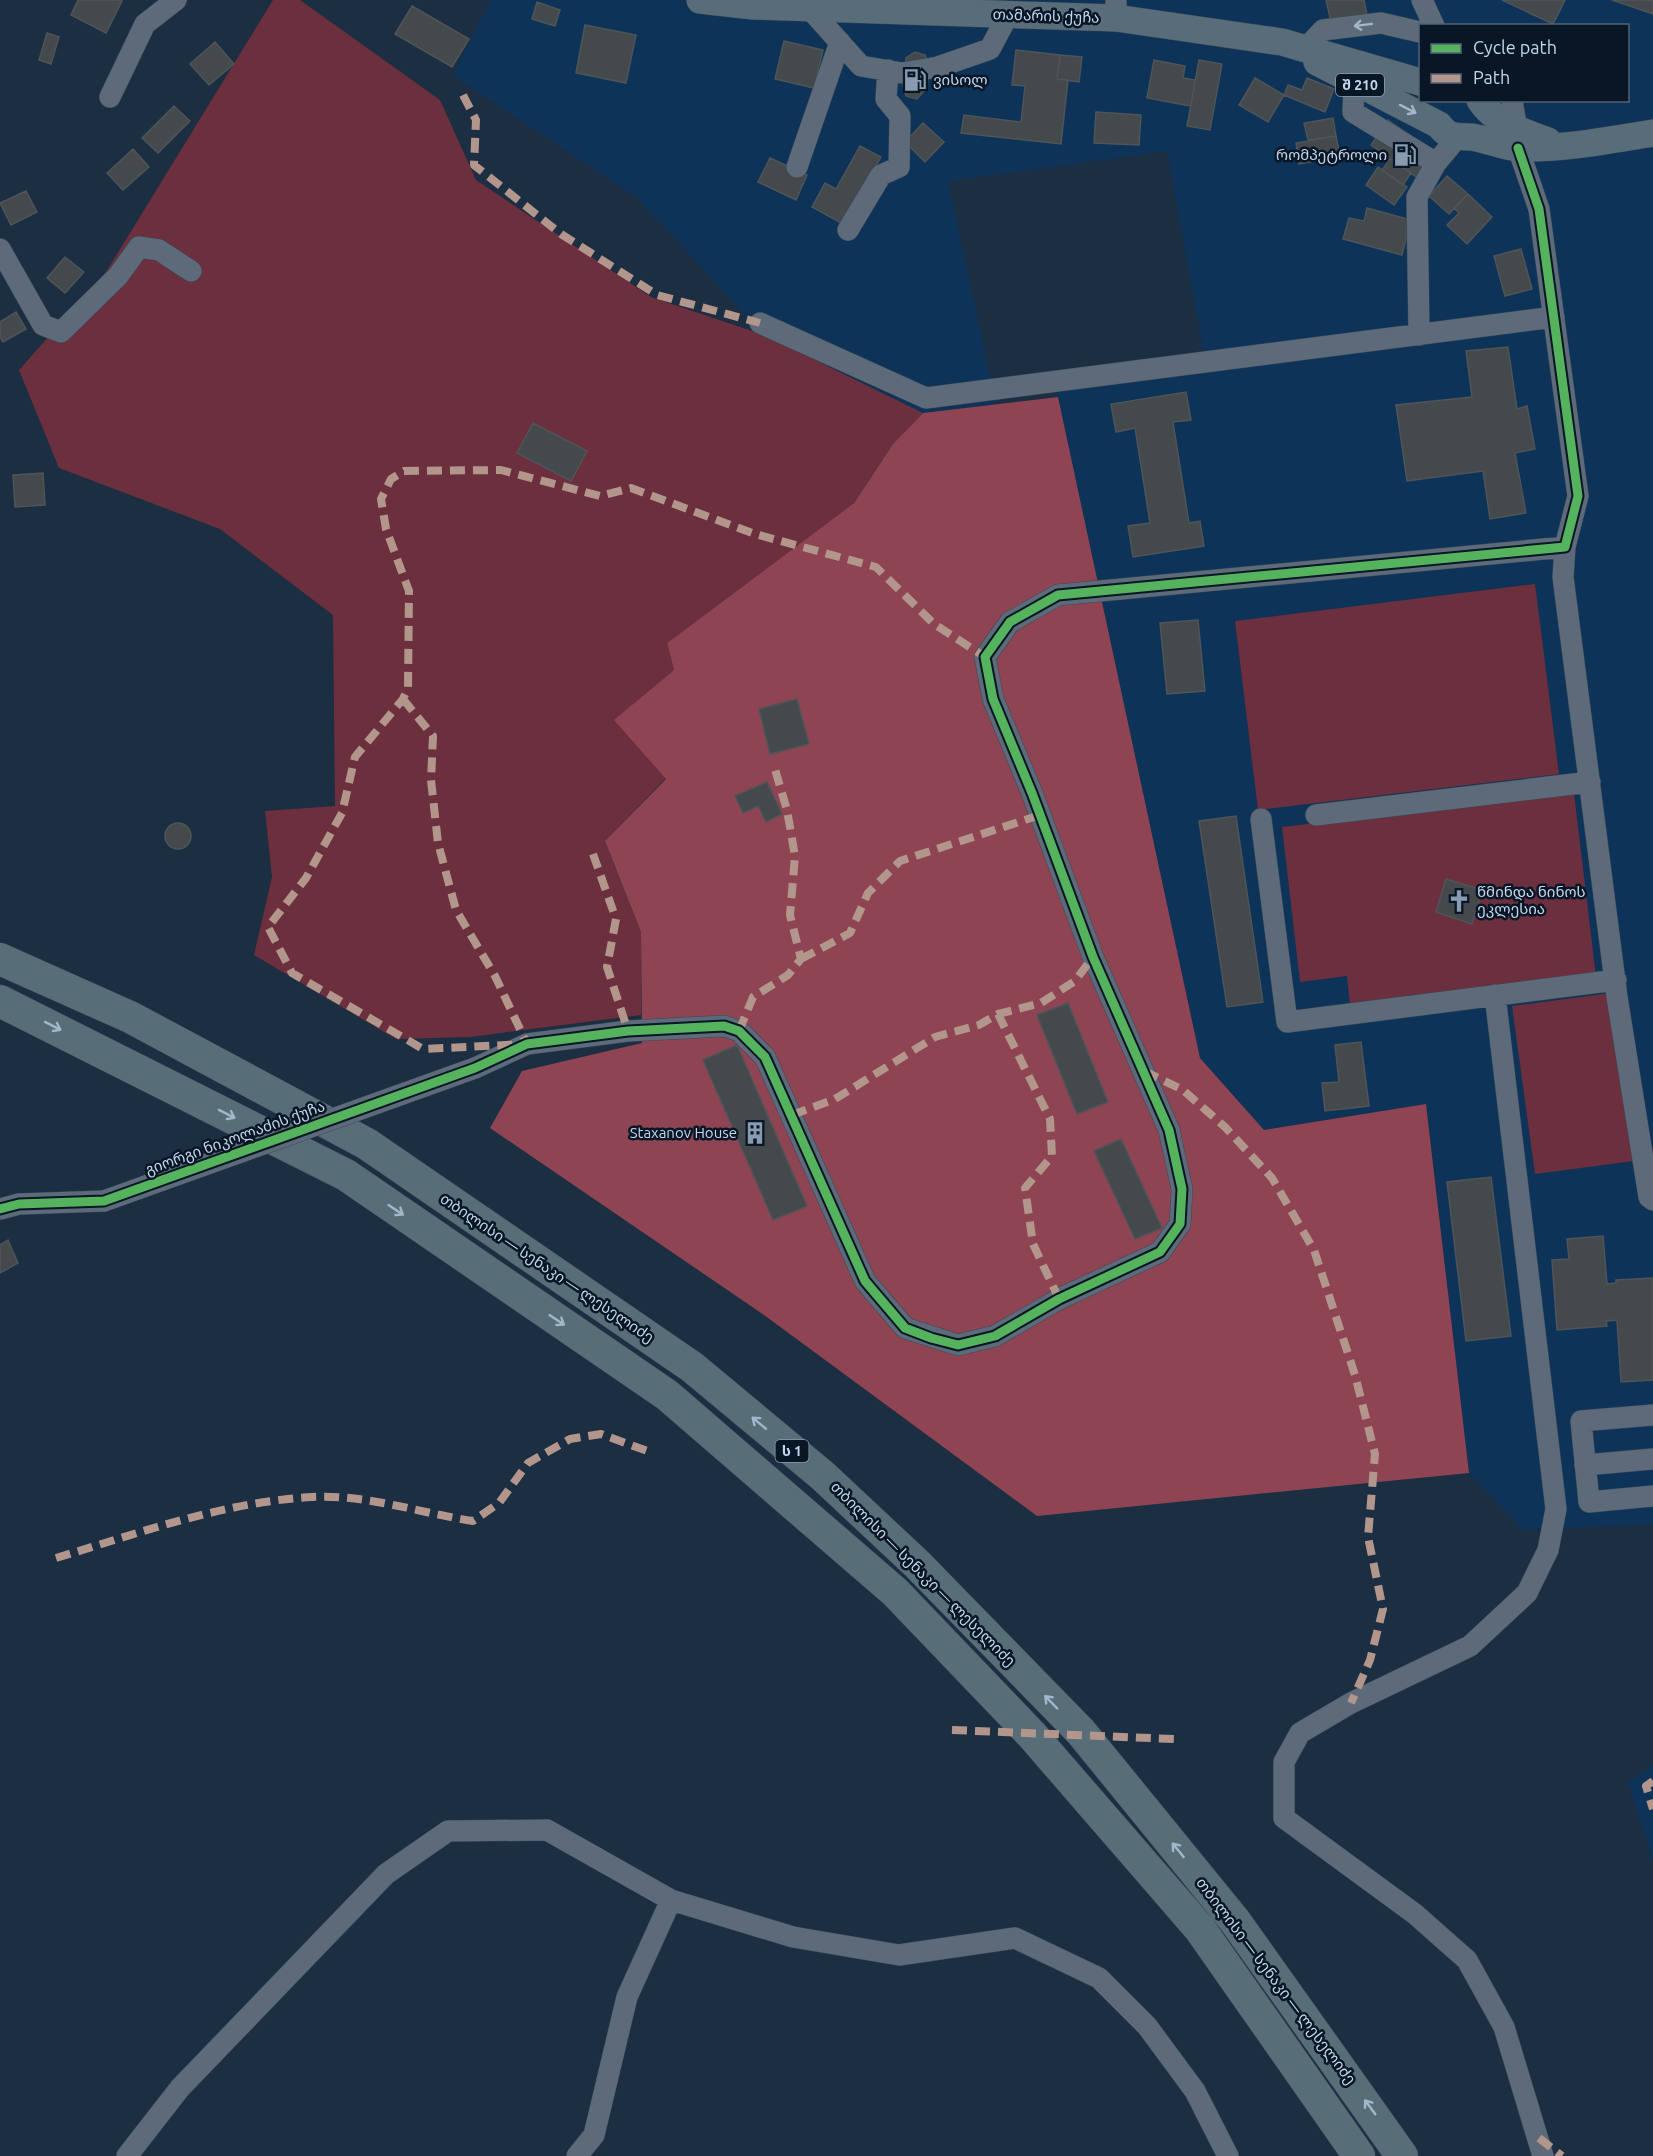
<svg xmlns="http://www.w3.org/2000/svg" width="1653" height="2156" font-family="Ubuntu,'Noto Sans Georgian',sans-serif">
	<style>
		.built { fill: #0d3358; fill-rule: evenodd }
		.green { fill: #6c2f3d }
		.forest { fill: #8e4453 }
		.building { fill: #44494c; stroke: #4f5458; stroke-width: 1.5 }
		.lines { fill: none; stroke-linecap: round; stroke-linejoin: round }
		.minor-casing { stroke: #3a4959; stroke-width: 22 }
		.major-casing { stroke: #3a4959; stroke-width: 28 }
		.highway-casing { stroke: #3a4959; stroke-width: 33 }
		.minor { stroke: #5c6a79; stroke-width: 21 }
		.major { stroke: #586c79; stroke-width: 27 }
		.highway { stroke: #576e79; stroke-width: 32 }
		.minor-bridge-casing { stroke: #3a4959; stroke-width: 22; stroke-linecap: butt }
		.minor-bridge { stroke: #5c6a79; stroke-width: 21 }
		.quiet { stroke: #b2968c; stroke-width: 8; stroke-dasharray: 15 8; stroke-linecap: butt }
		.cycleway-casing { stroke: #081626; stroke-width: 13 }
		.cycleway { stroke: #56b35d; stroke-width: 9 }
		.oneway { stroke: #a4b6ca }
		.oneway2 { stroke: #a3b6ca }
		.oneway3 { stroke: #a3b7ca }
		.labels { text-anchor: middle; stroke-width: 5; stroke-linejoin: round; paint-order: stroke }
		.shield { fill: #081626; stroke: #8b9cb1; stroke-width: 1.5 }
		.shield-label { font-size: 14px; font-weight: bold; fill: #c3d6ec }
		.street-label { font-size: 15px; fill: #c3d6ec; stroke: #081626 }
		.poi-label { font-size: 15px; fill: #c3d6ec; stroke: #081626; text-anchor: start }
	</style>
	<rect width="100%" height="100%" fill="#1b2e42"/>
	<path class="built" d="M491,0H1653V1524L1523,1530L1469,1473L1426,1104L1264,1130L1200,1058L1053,375L1204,354L1167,151L948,181L996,404L923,413L764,335L637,197L453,75ZM1420,26H1628V100H1420ZM1574,793L1350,1005L1347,976L1300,982Z
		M1653,1765V1862L1628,1783Z"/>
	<path class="green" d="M273,0H300L440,100L476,180L651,297L764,335L923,413L893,444L854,503L667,643L674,670L615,720L666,778L605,841L641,932V1015L470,1037L396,1039L254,955L272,877L265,811L335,806L333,615L220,529L59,468L19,370L106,272Z
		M1535,584L1559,774L1258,810L1235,621Z
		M1574,793L1596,977L1350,1005L1347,976L1300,982L1282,827Z
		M1611,993L1634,1161L1535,1174L1512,1006Z"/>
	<path class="forest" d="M1058,397L1200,1058L1264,1130L1426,1104L1469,1473L1037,1516L764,1315L490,1128L522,1071L642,1043L641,932L605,841L666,779L614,720L674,670L667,643L854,503L893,444L923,413Z"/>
	<path class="building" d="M78,0H120L122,1L106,33L71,15Z
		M1326,0H1364L1367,15L1331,22Z
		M1502,0H1565L1553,24Z
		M1612,0H1653V14Z
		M537,2L560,10L555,26L532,19Z
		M412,6L469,39L452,67L395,34Z
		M585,25L636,35L626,83L576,73Z
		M47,33L59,37L51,64L39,60Z
		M784,41L823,50L814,88L775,79Z
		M215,42L234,64L209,85L190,64Z
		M1016,50L1060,55L1057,79L1068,80L1061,144L961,133L964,115L1021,122L1025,86L1012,85Z
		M915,52L925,55L929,65L927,88L917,99L906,96L903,86L906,58Z
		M1060,55L1082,57L1079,82L1057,79Z
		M1154,60L1185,66L1183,78L1195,80L1191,106L1147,98Z
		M1199,60L1222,64L1210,130L1187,126Z
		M1255,78L1284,95L1268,122L1239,105Z
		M1307,78L1334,89L1325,112L1284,95L1288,85L1302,90Z
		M174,106L190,121L158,153L142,138Z
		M1096,112L1141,115L1139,145L1094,143Z
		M1333,118L1336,136L1308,140L1304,123Z
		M1388,120L1434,152L1416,177L1371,145Z
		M923,123L944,142L925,162L905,142Z
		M1336,136L1340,157L1299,164L1296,143Z
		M860,146L881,157L843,224L812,207L825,183L836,189Z
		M133,149L149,167L123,190L107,173Z
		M770,158L807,175L796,200L758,182Z
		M1390,159L1411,173L1403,185L1382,170Z
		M1378,167L1407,187L1394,205L1366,185Z
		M1447,176L1468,194L1449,214L1429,196Z
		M26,191L37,212L11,225L0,203Z
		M1468,194L1492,217L1467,244L1447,225L1459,213L1454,208Z
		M1367,208L1411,220L1402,255L1343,239L1349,218L1364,221Z
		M1521,249L1532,289L1505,296L1494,256Z
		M65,257L84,272L65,293L47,278Z
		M16,312L26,329L3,342L0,337V322Z
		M1508,347L1517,409L1527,406L1535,449L1515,453L1526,513L1490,519L1483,471L1407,481L1396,405L1472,397L1466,351Z
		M1186,392L1191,420L1173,422L1189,523L1200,521L1204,546L1133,557L1128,526L1150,523L1135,428L1116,432L1111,404Z
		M533,423L587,451L571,481L517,453Z
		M43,473L45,505L15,507L13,475Z
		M1198,620L1205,691L1167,694L1160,623Z
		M797,699L809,744L770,754L759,709Z
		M767,782L782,814L766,822L758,806L743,813L735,796Z
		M1236,816L1263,1002L1227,1007L1199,821Z
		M165 836a13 13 0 1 1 26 0a13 13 0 1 1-26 0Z
		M1446,879L1482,890L1472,924L1436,912Z
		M1068,1003L1108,1102L1077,1114L1037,1015Z
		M1361,1042L1369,1106L1325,1111L1322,1083L1339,1082L1335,1045Z
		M737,1045L807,1206L773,1220L703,1060Z
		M1121,1139L1162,1228L1135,1239L1094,1151Z
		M1491,1177L1511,1336L1466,1341L1447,1182Z
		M1603,1236L1607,1284L1616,1283V1280L1653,1278V1380L1621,1382L1617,1320L1606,1321L1607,1326L1557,1330L1552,1260L1569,1259L1567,1239Z
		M8,1240L18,1263L0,1273V1245Z"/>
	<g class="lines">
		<g class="minor-casing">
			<path id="minor" d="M1422,0L1434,26
				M810,9L861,66L902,73L938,67L990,49L1008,15
				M1116,18V0
				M1306,48L1323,30L1381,23L1420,32
				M1354,82L1353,112L1436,163
				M110,97L145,24L176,0
				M1512,100L1517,130
				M1518,148L1539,209L1578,496L1565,547L1563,577L1617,997L1649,1197L1653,1200
				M797,167L840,42
				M848,230L881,175L899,167L900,116L886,99L888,70
				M0,249L43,325L61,332L118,276L139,247L159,250L191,271
				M760,323L926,398L1554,317
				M1419,335L1417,197L1436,163L1457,138
				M1316,815L1590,782
				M1261,819L1287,1022L1616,980
				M1495,995L1556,1509L1548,1550L1527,1593L1470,1646L1351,1703L1300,1733L1284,1762V1818L1415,1914L1467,1960L1504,2027L1543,2156
				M475,1068L527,1044L628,1031L724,1026L739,1031L765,1057L865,1281L905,1328L958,1345L995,1336L1059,1299L1160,1252L1180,1224L1182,1189L1169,1130L1093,957L1032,793L993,699L985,657L1010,622L1058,595L1565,547
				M0,1209L19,1204L104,1201
				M1653,1415L1581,1421L1589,1502L1653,1496
				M1585,1465L1653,1459
				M127,2156L180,2088L386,1874L448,1831L547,1830L671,1900L793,1937L899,1955L1015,1938L1099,1978L1147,2026L1195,2091L1228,2156
				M577,2156L594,2135L627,1997L671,1900"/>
		</g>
		<g class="major-casing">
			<path id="major" d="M700,0L753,6L1116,18L1282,42L1420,82
				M1317,62L1439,125C1448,138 1456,136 1471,137C1487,139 1503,147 1520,148C1565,149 1609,140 1653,133
				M1480,100C1493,122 1525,133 1548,141"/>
		</g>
		<g class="highway-casing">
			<path id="highway" d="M0,959L130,1017L367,1144L692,1367L823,1476L917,1564L1081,1732L1235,1921L1402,2156
				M0,1001L346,1175L667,1395L895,1592L1032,1735L1200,1929L1359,2156"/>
		</g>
		<use href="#minor" class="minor"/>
		<use href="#major" class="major"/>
		<use href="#highway" class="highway"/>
		<g class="minor-bridge-casing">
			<path id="minor-bridge" d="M104,1201L475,1068"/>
		</g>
		<use href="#minor-bridge" class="minor-bridge"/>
		<path class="quiet" d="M463,95L476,120L474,165L561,234L657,295L760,323
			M403,699L433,736L431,780L438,843L456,910L495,976L527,1044L423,1049L292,973L268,927L306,878L342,813L355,757L403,699L408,688L409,591L386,529L381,499L391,479L404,471L501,470L600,496L631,488L755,534L876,567L934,624L985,657
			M593,854L616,919L607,967L628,1031
			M801,959L850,933L868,893L900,861L1040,815
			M998,1014L1050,1119L1052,1156L1025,1188L1033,1244L1059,1299
			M739,1031L753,997L788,975L801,959L790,915L795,856L787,810L774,766
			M1144,1071L1183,1090L1225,1127L1272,1178L1314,1250L1355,1375L1375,1454L1368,1537L1383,1609L1370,1660L1351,1703
			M792,1115L835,1099L935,1037L979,1025L998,1014L1041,1003L1075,981L1093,957
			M56,1558C139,1533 224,1502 312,1497C366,1494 420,1513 473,1521L499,1503L528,1463L570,1439L601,1434L650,1452
			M952,1730L1174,1739
			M1653,1781L1646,1786L1653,1809
			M1539,2138L1562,2156"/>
		<g class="cycleway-casing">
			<path id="cycleway" d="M0,1209L19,1204L104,1201L475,1068L527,1044L628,1031L724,1026L739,1031L765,1057L865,1281L905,1328L931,1338L958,1345L995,1336L1059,1299L1160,1252L1180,1224L1182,1189L1169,1130L1093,957L1032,793L993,699L985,657L1010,622L1058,595L1565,547L1578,496L1539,209L1518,148"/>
		</g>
		<use href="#cycleway" class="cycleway"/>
	</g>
	<defs><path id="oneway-shaft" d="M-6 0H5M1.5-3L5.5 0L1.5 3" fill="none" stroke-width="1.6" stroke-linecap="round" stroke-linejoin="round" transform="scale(1.5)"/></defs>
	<use class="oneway" href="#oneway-shaft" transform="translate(1363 25) rotate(173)"/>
	<use class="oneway2" href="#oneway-shaft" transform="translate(1408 109) rotate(27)"/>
	<g class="oneway3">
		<use href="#oneway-shaft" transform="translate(53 1026) rotate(27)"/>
		<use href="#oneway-shaft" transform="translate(227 1114) rotate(27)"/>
		<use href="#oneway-shaft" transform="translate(396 1210) rotate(34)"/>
		<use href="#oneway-shaft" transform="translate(557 1320) rotate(34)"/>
		<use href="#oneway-shaft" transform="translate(759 1423) rotate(-140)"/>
		<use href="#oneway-shaft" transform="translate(1051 1702) rotate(-134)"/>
		<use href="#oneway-shaft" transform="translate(1178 1850) rotate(-129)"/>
		<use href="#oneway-shaft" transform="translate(1370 2107) rotate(-126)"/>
	</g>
	<defs>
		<g id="fuel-bare" transform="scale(1.8)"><path d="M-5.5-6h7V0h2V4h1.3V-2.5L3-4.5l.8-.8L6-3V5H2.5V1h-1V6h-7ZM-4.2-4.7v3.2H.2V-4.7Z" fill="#889bb0" stroke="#081626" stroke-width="2.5" paint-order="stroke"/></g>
		<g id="church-bare" transform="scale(1.8)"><path d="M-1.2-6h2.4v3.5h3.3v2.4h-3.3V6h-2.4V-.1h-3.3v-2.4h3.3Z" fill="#889bb0" stroke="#081626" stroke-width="2.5" paint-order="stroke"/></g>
		<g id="building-bare" transform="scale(1.8)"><path d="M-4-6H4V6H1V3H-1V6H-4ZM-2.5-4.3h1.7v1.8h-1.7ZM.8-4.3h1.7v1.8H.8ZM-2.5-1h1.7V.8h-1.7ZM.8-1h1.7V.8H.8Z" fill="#889bb0" stroke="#081626" stroke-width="2.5" paint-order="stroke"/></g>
	</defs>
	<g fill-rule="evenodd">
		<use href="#fuel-bare" x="915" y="80"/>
		<use href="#fuel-bare" x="1405" y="155"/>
		<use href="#church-bare" x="1459" y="901"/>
		<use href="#building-bare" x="755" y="1133"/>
	</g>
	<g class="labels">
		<g class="shield">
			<rect x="1336" y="74" width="48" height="22" rx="4.5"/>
			<rect x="775.5" y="1440" width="33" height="22" rx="4.5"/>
		</g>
		<g class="shield-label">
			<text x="1360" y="90">შ 210</text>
			<text x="792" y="1456">ს 1</text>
		</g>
		<g class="street-label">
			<text transform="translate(1046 16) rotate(2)" y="5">თამარის ქუჩა</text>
			<text transform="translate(235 1138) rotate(-20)" y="5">გიორგი ნიკოლაძის ქუჩა</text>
			<text transform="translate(547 1268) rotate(34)" y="5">თბილისი — სენაკი — ლესელიძე</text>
			<text transform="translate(923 1574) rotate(45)" y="5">თბილისი — სენაკი — ლესელიძე</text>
			<text transform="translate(1276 1981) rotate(53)" y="5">თბილისი — სენაკი — ლესელიძე</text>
		</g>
		<g class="poi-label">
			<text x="933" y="85">ვისოლ</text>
			<text x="1387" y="160" text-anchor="end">რომპეტროლი</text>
			<text x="1477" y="897">წმინდა ნინოს<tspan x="1477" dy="17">ეკლესია</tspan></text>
			<text x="737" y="1138" text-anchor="end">Staxanov House</text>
		</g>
	</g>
	<rect x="1419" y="24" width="210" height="78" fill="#081626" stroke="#536375" stroke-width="1.5"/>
	<rect x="1431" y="44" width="30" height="9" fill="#56b35d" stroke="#536375" stroke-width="1.5"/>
	<text x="1473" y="54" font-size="18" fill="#c3d6ec">Cycle path</text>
	<rect x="1431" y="74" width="30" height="9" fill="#b2968c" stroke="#536375" stroke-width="1.5"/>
	<text x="1473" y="84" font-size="18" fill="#c3d6ec">Path</text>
</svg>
